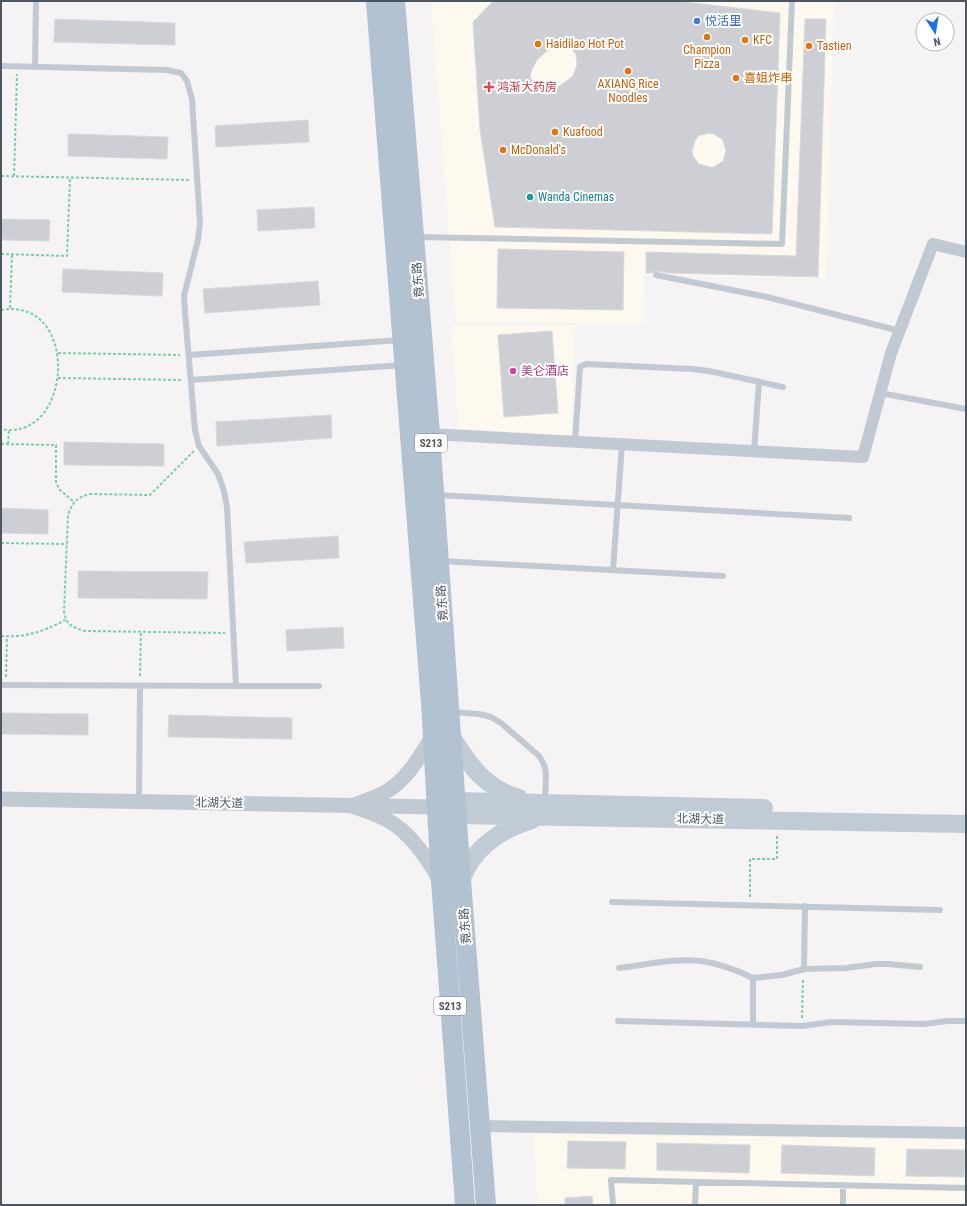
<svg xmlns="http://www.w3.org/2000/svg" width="967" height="1206" font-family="'Roboto Condensed','Noto Sans SC',sans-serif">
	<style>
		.commercial { fill: #fdf9ef }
		.building { fill: #cdcfd5; stroke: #d7d9de; fill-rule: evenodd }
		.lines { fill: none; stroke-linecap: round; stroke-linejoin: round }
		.path { stroke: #7ad0a6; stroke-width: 2; stroke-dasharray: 3 2; stroke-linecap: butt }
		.service { stroke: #c1cad2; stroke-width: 6 }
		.minor { stroke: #c1cad2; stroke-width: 12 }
		.tertiary { stroke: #c1cad2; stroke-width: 15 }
		.secondary { stroke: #c1cbd6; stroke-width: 18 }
		.primary { stroke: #b3c2d1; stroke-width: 20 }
		.shop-dot { fill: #3f7fe0; stroke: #fff; stroke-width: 1.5 }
		.food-dot { fill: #e8710a; stroke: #fff; stroke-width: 1.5 }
		.health-dot { fill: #e0444e; stroke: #fff; stroke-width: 1.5 }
		.culture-dot { fill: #0f9aa8; stroke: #fff; stroke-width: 1.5 }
		.hotel-dot { fill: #d1479c; stroke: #fff; stroke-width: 1.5 }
		.labels { text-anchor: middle; stroke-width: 4; stroke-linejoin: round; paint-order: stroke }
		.shield { fill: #fff; stroke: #808990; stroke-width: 1 }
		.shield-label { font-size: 11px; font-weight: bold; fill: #4a5661 }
		.shop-label { font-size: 12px; fill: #366cbe; stroke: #fff; text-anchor: start }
		.food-label { font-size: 12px; fill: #c56008; stroke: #fff; text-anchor: start }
		.health-label { font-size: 12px; fill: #be3a42; stroke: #fff; text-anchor: start }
		.culture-label { font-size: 12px; fill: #0d838f; stroke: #fff; text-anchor: start }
		.street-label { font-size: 12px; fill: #4a5661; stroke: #fff }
		.hotel-label { font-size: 12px; fill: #b23c85; stroke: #fff; text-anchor: start }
	</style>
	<rect width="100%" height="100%" fill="#f5f3f3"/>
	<path class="commercial" d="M431,1H834L826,279L644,275L643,323H456Z
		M451,326H575L571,436L459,430Z
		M533,1134L966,1140V1205H538Z"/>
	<path class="building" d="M493,1H677L780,13L772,234L495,227L480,130L473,22ZM563,47L570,48L576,54L577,65L573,76L561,85L551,89L539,88L533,84L530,76L532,69L537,60L548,50ZM709,133L714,134L723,140L726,151L723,161L714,167H709L699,164L693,156L692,151L695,141L698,136Z
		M55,19L175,23V45L54,42Z
		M805,19H826L818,277L669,273L656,271L652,273H646V252L796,256Z
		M308,120L309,142L216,147L215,126Z
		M68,134L168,137L167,159L68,156Z
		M314,207L315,228L258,231L257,210Z
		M1,219L50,220L49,241L1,240Z
		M498,249L624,252L623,310L497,308Z
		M63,269L163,273L162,296L62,292Z
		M318,281L320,305L205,313L203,289Z
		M552,331L558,413L504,417L498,335Z
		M331,415L332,438L217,446L216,422Z
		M64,442L164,444V466L64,465Z
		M1,508L48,510V534L1,533Z
		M338,536L339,558L246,563L244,542Z
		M78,571L208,572L207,599L78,598Z
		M343,627L344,648L287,651L286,630Z
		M1,713L88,714V735L1,734Z
		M169,715L292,718V739L168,737Z
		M568,1141L626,1142L625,1169L567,1168Z
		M657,1143L750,1145L749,1173L657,1170Z
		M782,1145L875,1148L874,1176L781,1173Z
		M907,1149L965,1150L964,1177L906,1176Z
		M592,1196L593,1205H565V1198Z"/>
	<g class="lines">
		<path class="path" d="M1,176L190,180
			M14,176L17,74
			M1,254L67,256L70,178
			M10,308L12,255
			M1,310C81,296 73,443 1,429
			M58,353L180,355
			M58,378L182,380
			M1,444L56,445V483L60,490L74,502
			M8,444L9,430
			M194,451L150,495L90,494C77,497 72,503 68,515L64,612C67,626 72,627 85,631L225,633
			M1,543L67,544
			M1,636C25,638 45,631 65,620
			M140,676L141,632
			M6,677L7,636
			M750,897V859H777V836
			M802,1018L803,978"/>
		<path class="service" d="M1,66L167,70L181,73L187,81L192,99L200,223L198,240L184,296L185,313L195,430L199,446L218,474L224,491L227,507L236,686L1,685
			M35,67L36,1
			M417,237L782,244L792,1
			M656,275L767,297L900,331
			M189,355L400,340
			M191,380L403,365
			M880,393L966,409
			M575,442L580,367L586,364L692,369L709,371L783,387
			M754,451L759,382
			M437,495L849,518
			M441,561L723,576
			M613,570L622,444
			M236,686H319
			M452,712L479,714L491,717L501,723L539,756L544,764L546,774L545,802
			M139,801L140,686
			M612,902L940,910
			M619,968C644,965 676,958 700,961C719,963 736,970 753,978V1024
			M804,969L805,906
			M753,978L782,975L804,969L846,968L876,964H888L920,967
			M618,1021L802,1026L832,1022L924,1024L947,1021H966
			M613,1205L611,1180L966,1188
			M695,1205L696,1182
			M843,1205V1185"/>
		<path class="minor" d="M430,434L863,457L891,353L933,244L966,252
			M480,1126L966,1133"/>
		<path class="tertiary" d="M432,737C419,758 406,781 384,793C374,798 362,802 352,806C363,810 376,814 387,820C409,831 429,860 440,881
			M1,799L436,807"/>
		<path class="secondary" d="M452,737C469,765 486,789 519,798
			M443,805L456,801L764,808
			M444,810L457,815L966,824
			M461,880C464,874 467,867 471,861C486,840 508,827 532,820"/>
		<path class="primary" d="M376,1L431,703L441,881L465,1205
			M395,1L430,434L461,880L486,1205"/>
	</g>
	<circle class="shop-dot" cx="697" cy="21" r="4"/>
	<g class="food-dot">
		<circle cx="707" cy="37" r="4"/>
		<circle cx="745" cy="40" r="4"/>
		<circle cx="538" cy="44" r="4"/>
		<circle cx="809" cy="46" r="4"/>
		<circle cx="628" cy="71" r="4"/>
		<circle cx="736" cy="78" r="4"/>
		<circle cx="555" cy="132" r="4"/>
		<circle cx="503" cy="150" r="4"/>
	</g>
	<path class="health-dot" d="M487 81h4v4h4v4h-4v4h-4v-4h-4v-4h4z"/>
	<circle class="culture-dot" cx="530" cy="197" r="4"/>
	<circle class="hotel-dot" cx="513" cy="371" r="4"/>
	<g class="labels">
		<g class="shield">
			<rect x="415" y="434" width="32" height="18" rx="3"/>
			<rect x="434" y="997" width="32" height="18" rx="3"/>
		</g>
		<g class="shield-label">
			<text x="431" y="447">S213</text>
			<text x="450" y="1010">S213</text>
		</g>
		<g class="shop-label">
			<text x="705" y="25">悦活里</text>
		</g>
		<g class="food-label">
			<text x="753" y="44">KFC</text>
			<text x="546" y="48">Haidilao Hot Pot</text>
			<text x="817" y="50">Tastien</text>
			<text x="707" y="54" text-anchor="middle">Champion<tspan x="707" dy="14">Pizza</tspan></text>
			<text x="744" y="82">喜姐炸串</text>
			<text x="628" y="88" text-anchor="middle">AXIANG Rice<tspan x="628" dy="14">Noodles</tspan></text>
			<text x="563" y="136">Kuafood</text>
			<text x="511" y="154">McDonald's</text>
		</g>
		<g class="health-label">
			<text x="497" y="91">鸿渐大药房</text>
		</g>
		<g class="culture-label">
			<text x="538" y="201">Wanda Cinemas</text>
		</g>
		<g class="street-label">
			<text transform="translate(418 280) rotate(-95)" y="4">竟东路</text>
			<text transform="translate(442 603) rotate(-94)" y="4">竟东路</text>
			<text transform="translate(219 803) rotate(1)" y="4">北湖大道</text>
			<text transform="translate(700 819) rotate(1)" y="4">北湖大道</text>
			<text transform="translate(465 926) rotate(-94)" y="4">竟东路</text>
		</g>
		<g class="hotel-label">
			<text x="521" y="375">美仑酒店</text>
		</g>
	</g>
	<rect width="967" height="1206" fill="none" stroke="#4a5661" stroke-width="4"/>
	<g transform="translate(935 32) rotate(168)"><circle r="19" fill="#ffffff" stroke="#b7bbc0"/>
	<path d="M0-3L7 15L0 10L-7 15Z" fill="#1a73e8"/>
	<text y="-6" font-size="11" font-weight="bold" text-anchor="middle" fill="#4a5661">N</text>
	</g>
</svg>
